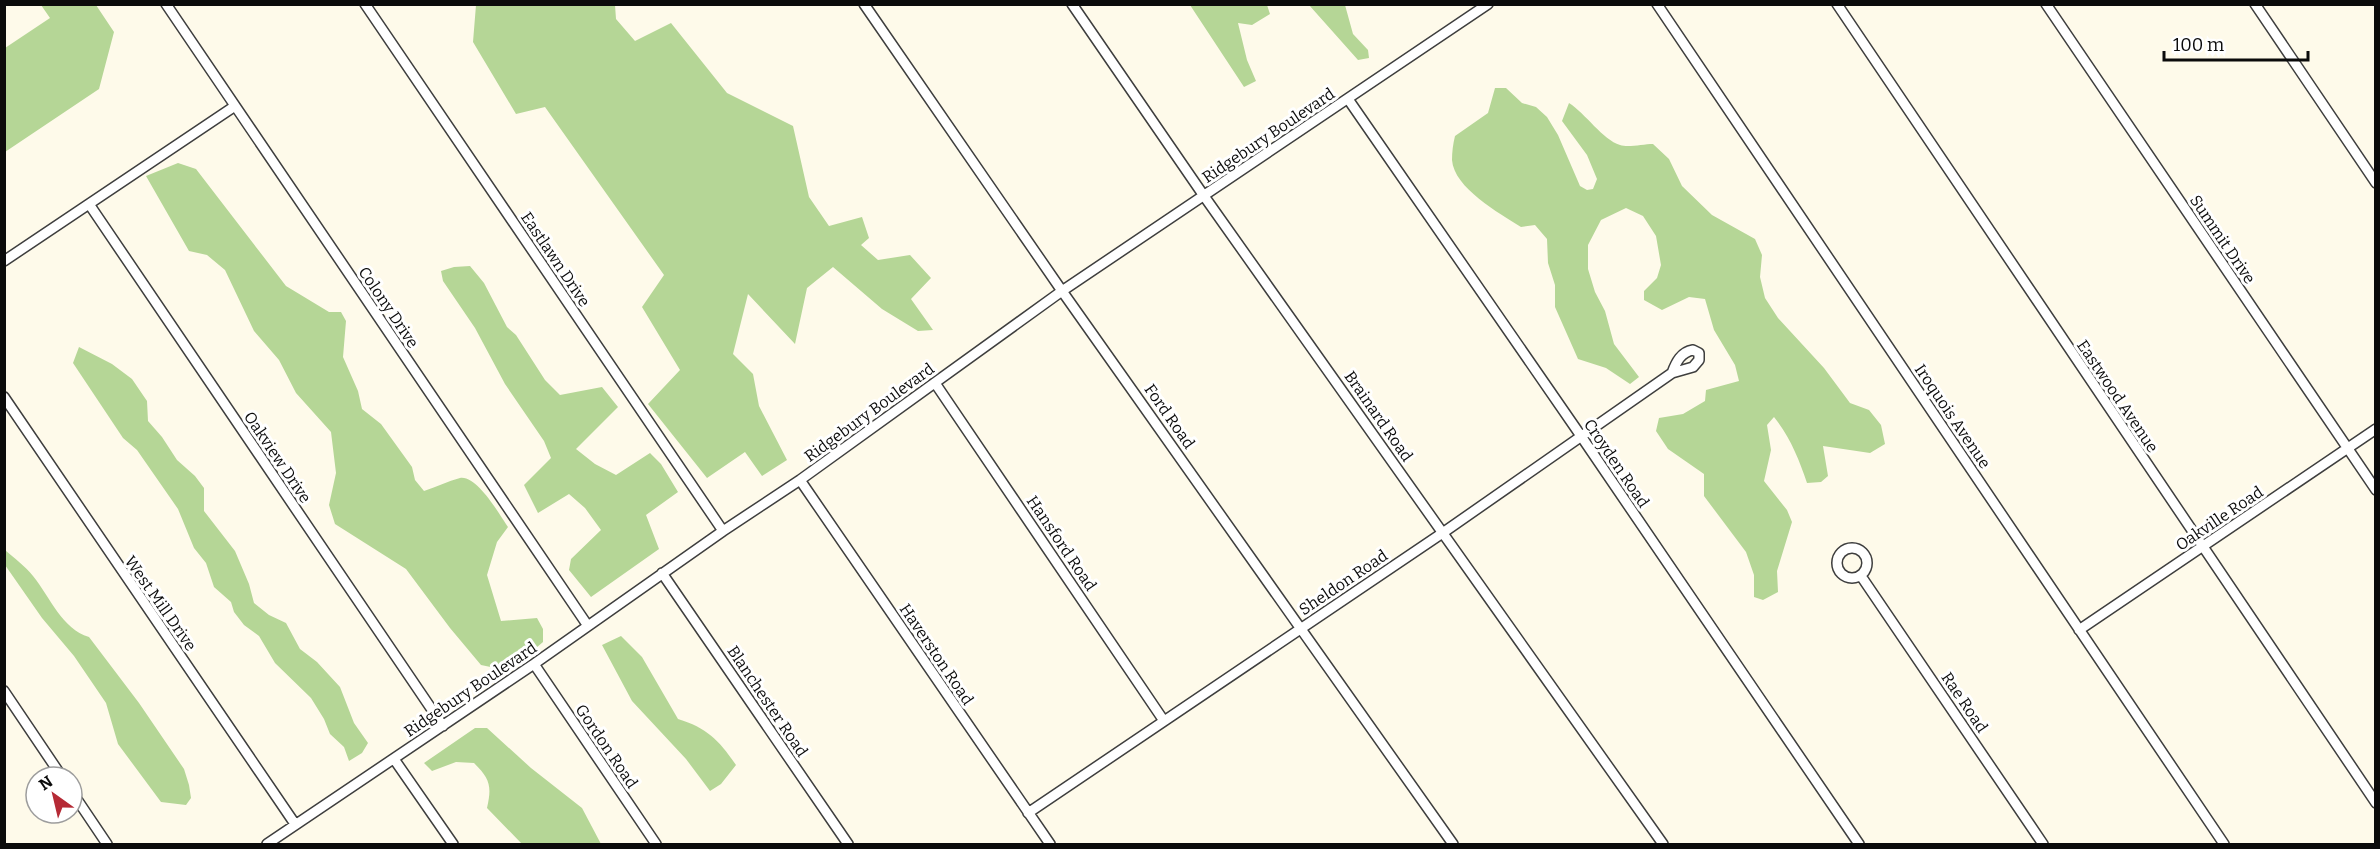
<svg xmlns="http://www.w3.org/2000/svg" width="2380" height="849" font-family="Bitter,serif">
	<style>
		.forest { fill: #b5d696 }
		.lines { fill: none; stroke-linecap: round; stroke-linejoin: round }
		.minor-casing { stroke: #3e3e3e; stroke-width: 12 }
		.minor { stroke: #fff; stroke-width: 9 }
		.labels { text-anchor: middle; stroke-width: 6; stroke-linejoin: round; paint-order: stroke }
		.street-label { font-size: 16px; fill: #0b0b0b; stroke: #fff }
	</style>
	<rect width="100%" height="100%" fill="#fefaea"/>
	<path class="forest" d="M41,5H96L114,32L99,89L5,152V48L50,18Z
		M476,5H615L616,19L635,41L671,23L727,93L793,126L809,197L829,226L862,217L869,238L861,245L878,260L910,255L931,278L911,299L933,330L918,331L882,309L833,267L807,288L795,344L748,294L733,354L753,374L759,406L787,460L762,476L745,452L707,478L648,404L680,370L642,307L664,275L545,107L516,114L473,42Z
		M1190,5H1267L1270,14L1252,25L1238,23L1247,60L1256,81L1244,87Z
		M1309,5H1345L1353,34L1368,50L1369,58L1358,60Z
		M1495,88H1506L1522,103L1536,107L1547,117L1558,135L1580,186L1587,190L1593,189L1597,179L1587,155L1562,121L1569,103C1585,113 1603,140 1620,145C1628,148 1643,144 1653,144L1669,159L1682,186L1712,215L1755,239L1762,255L1760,277L1765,298L1778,318L1824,368L1850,403L1869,410L1881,425L1885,444L1870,453L1823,446L1828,476L1821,482L1807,483C1799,459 1790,437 1774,417L1767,425L1771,450L1764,481L1787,510L1792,522L1777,571L1778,592L1763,600L1754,597V575L1746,552L1704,496V474L1668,449L1656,431L1659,418L1683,414L1705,401L1706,390L1739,381L1735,365L1714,330L1705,299L1689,297L1662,310L1644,300V291L1657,278L1661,265L1656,236L1643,216L1626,208L1601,220L1588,245V269L1595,292L1605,311L1614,344L1639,377L1630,384L1606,368L1578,359L1555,307V285L1548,263L1547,239L1535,225L1521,227C1499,213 1454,188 1452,160C1452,152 1453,144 1455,136L1488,113Z
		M178,163L196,169L286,286L329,312H341L346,321L343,357L358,391L362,409L381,424L412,467L415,480L424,491C436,487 448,481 460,478C477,475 499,514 508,527L497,542L487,575L501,621L537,618L543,629V642L523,659L505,670L481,665L450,628L406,569L335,524L329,505L336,473L331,432L296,393L279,360L254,331L225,270L207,255L189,251L146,176Z
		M470,266L484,283L507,327L516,335L545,380L560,395L602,387L618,407L576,449L595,464L616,475L650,453L661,464L678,492L646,515L659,549L591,597L569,570L571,559L601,530L585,508L569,494L538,513L524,485L551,458L544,441L505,384L475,328L443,281L441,271L454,267Z
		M79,347L112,364L132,379L147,401L148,421L162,437L177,460L195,476L204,488V511L235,551L249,584L254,603L269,615L286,623L300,649L317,662L340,687L354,723L368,743L362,753L349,761L344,747L330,734L324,719L311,698L275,663L259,636L244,625L234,612L231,602L214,587L206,563L194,548L178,509L137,450L123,438L73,363Z
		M5,550C14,558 25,566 33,576C50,597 62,629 89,637L139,703L184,769L189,785L191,798L186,805L161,802L118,744L106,703L74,656L42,618L5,565Z
		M621,636L642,657L678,719C707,728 719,740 736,765L721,784L710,791L686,759L632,701L602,645Z
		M475,728H487L531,768L582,808L601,844H522L487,808C492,786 490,779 474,763L456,762L432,771L424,763Z"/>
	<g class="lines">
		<g class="minor-casing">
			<path id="minor" d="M166,4L588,626
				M365,4L723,531
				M864,4L1062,291L1453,844
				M1072,4L1204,196L1663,844
				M1657,4L2224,844
				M1837,4L2376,803
				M2046,4L2376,490
				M2255,4L2376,183
				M1348,99L1581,436L1859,844
				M89,204L443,726
				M4,261L235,106
				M935,383L1164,721
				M4,397L295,824
				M800,480L1050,844
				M1837 563a15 15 0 1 1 30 0a15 15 0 1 1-30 0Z
				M662,573L848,844
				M1861,576L2043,844
				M2079,630L2376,429
				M534,664L656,844
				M4,691L62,777
				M394,759L453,844
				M72,792L107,844
				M1028,813L1444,532L1672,373L1693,367L1699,360V353L1693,350C1681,352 1676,362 1672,373
				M267,844L534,664L723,531L800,480L1062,291L1488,4"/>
		</g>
		<use href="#minor" class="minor"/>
	</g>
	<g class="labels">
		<g class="street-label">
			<text transform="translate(1268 135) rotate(-34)" y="6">Ridgebury Boulevard</text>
			<text transform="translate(2223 239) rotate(56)" y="6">Summit Drive</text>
			<text transform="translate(556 259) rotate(56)" y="6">Eastlawn Drive</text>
			<text transform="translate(389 307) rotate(56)" y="6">Colony Drive</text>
			<text transform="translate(2118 396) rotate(56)" y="6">Eastwood Avenue</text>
			<text transform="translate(869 412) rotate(-36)" y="6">Ridgebury Boulevard</text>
			<text transform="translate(1170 416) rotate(55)" y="6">Ford Road</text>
			<text transform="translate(1379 416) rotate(55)" y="6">Brainard Road</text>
			<text transform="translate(1953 416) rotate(56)" y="6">Iroquois Avenue</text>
			<text transform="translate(278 457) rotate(56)" y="6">Oakview Drive</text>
			<text transform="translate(1617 463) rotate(56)" y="6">Croyden Road</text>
			<text transform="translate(2219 518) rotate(-34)" y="6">Oakville Road</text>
			<text transform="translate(1062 543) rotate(56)" y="6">Hansford Road</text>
			<text transform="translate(1343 582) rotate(-34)" y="6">Sheldon Road</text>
			<text transform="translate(161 603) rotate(55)" y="6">West Mill Drive</text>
			<text transform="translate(937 654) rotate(56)" y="6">Haverston Road</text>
			<text transform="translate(470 689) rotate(-34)" y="6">Ridgebury Boulevard</text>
			<text transform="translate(768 701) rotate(56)" y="6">Blanchester Road</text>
			<text transform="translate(1965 702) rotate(56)" y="6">Rae Road</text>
			<text transform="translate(607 746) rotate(56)" y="6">Gordon Road</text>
		</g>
	</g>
	<rect width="2380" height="849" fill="none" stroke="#0b0b0b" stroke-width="12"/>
	<g transform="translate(54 795) rotate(326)"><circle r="28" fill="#ffffff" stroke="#9d9d9d" stroke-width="1.5"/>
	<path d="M0-4.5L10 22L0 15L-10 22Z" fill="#b52a35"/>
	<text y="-9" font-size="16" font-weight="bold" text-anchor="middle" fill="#0b0b0b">N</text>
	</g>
	<path d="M2164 51v9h144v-9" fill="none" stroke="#0b0b0b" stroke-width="3"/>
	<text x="2173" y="51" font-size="18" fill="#0b0b0b" stroke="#ffffff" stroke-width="4.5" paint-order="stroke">100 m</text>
</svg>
